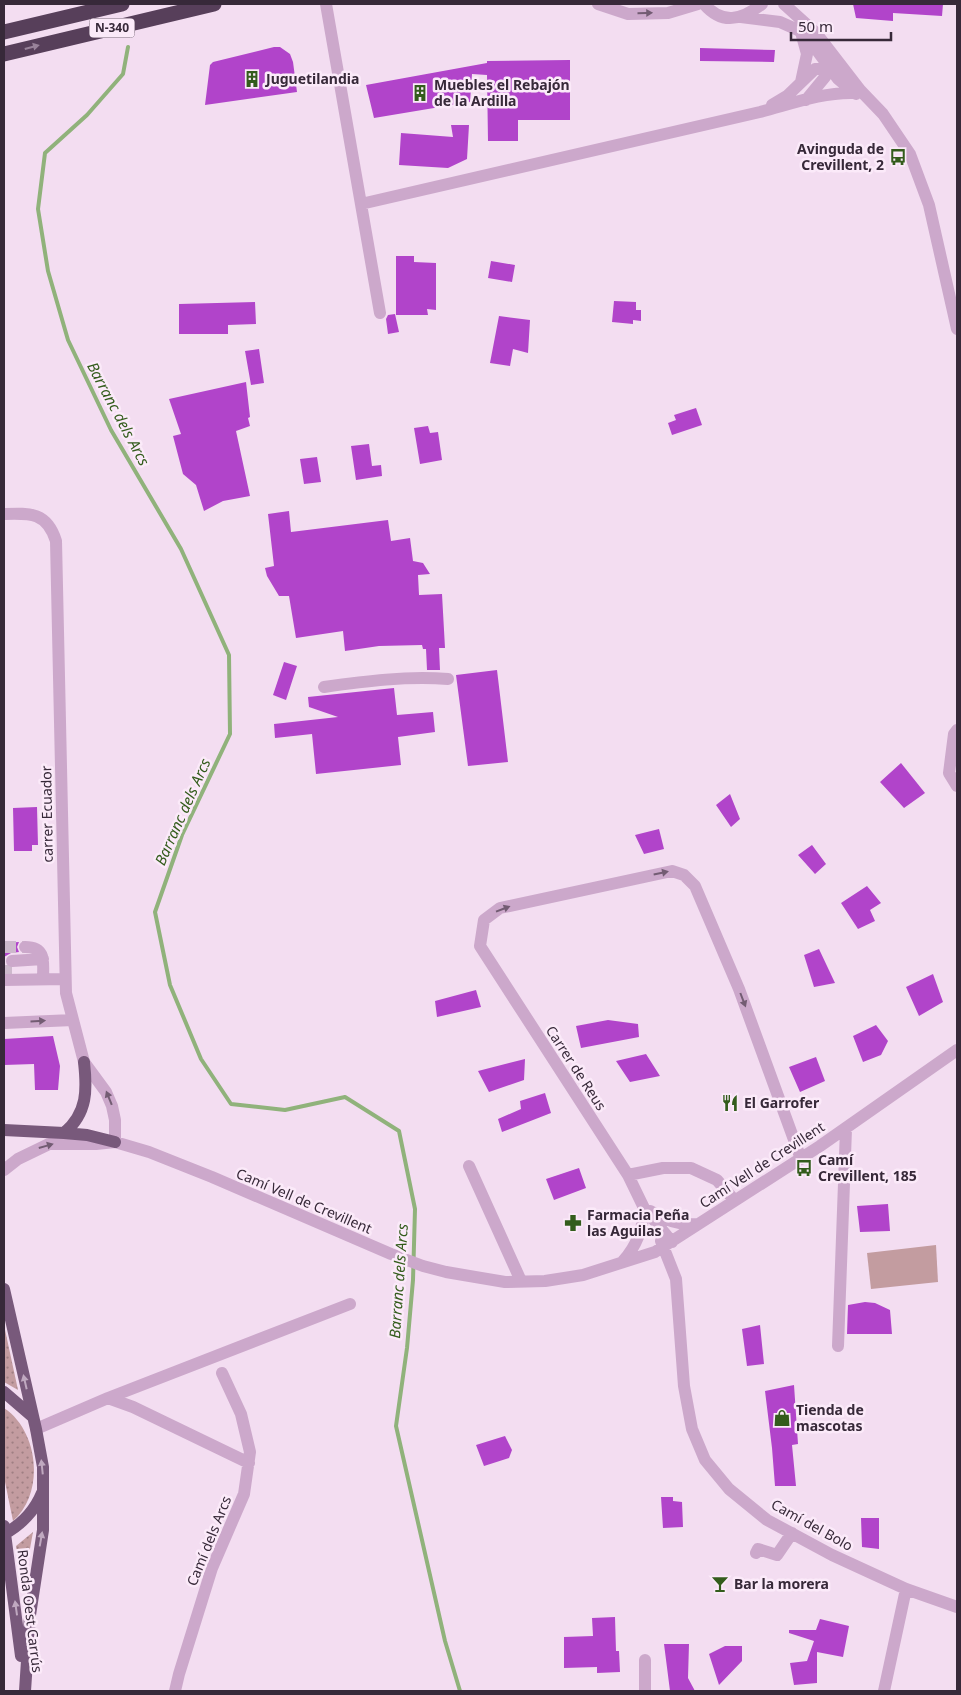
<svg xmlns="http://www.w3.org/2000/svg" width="961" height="1695" font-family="'Noto Sans',sans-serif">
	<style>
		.green { fill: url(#green-dots) }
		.pitch { fill: #c39ca0 }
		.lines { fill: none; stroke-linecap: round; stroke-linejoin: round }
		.stream { stroke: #90b27b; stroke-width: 4 }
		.building { fill: #b144ca }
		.minor-tunnel { stroke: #cdb9cc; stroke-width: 12; stroke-dasharray: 12 6; stroke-linecap: butt }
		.minor { stroke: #cca8cb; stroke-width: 12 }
		.major { stroke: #78597b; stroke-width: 12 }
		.highway { stroke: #573f5a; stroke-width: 15 }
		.oneway { fill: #735c73 }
		.oneway2 { fill: #99839a }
		.oneway3 { fill: #c0a9c0 }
		.labels { text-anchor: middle; stroke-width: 5; stroke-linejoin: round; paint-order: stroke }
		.shield { fill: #fbeaf9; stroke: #726373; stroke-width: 1 }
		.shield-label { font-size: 12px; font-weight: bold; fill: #372939 }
		.poi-label { font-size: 14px; font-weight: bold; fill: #372939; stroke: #fbeaf9; text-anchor: start }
		.street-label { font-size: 14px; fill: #372939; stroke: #fbeaf9 }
		.water-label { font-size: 15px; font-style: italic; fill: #335c1c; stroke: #fbeaf9 }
	</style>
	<defs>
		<pattern id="green-dots" width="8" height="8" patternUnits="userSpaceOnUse" patternTransform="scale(1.25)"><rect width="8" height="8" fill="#c39ca0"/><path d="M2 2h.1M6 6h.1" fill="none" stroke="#9f7f83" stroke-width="1.8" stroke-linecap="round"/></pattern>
	</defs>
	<rect width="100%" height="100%" fill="#f3ddf1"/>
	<path class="green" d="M4,1325L18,1390L4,1382Z
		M4,1408C39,1431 45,1493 13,1521L4,1477Z
		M33,1532L23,1587L16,1546Z"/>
	<path class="pitch" d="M936,1245L938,1282L871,1289L867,1253Z"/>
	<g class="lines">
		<path class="stream" d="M128,47L123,74L87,115L45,153L38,209L48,271L68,340L111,430L181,549L229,655L230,734L182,835L155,912L170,985L201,1059L231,1104L285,1110L345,1097L399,1131L415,1209L413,1280L407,1348L396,1426L445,1641L460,1691"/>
	</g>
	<path class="building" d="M853,4H943L942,16L893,13V21L856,18Z
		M274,47H280L290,54L293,62L297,92L205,105L210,65L213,62Z
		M700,48L775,50L774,62L700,61Z
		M570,60V120H518V141H488L487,75L472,74L470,102L374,118L366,85L487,63V61Z
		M451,125H469L467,159L448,168L399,165L401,133L453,137Z
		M396,256H414V262L436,263V310L427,309L428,315H396Z
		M491,261L515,265L512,282L488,278Z
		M614,301L636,302V310H641V321L633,320V324L612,322Z
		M255,302L256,324L228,325V334H179V304Z
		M395,314L399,332L388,334L386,319L388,315Z
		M499,316L530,320L528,353L513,349L510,366L490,363Z
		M259,349L264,383L251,385L245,351Z
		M246,382L250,417L248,418L250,426L236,431L250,496L223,501L204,511L196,485L183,474L173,436L181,434L169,399Z
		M696,408L702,425L672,435L668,423L676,420L674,415Z
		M428,426L430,433L438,432L442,460L420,464L414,428Z
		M369,444L372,466L381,465L382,476L356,480L351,446Z
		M317,457L321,482L304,484L300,459Z
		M289,511L291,532L388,520L391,541L410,538L413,561L423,563L430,574L418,575L419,595L442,594L445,648H439L440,670H427L426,649H423L422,645L379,646L345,651L343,631L296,638L289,596H279L267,576L265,568L274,566L268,514Z
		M284,662L297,666L286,700L273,695Z
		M497,670L508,762L468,766L456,675Z
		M394,688L397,715L433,712L435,732L398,737L401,765L316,774L312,734L275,738L274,724L338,717L309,707L308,697Z
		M901,763L925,793L904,808L880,782Z
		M730,794L740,819L731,827L716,805Z
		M37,807L38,845H32V851H14L13,808Z
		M659,829L664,849L644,854L635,835Z
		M812,845L826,864L815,874L798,855Z
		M867,886L881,903L870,910L875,921L858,929L841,903Z
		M19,942L17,947L19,952L11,953L4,957V943Z
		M819,949L835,983L814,987L804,955Z
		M933,974L943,1002L919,1016L906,987Z
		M476,990L481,1007L437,1017L435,1001Z
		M608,1020L638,1024L639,1037L581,1048L576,1026Z
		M876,1025L888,1041L881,1055L863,1062L853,1036Z
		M53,1036L60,1066L58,1090H35L34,1064L4,1065V1039Z
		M646,1054L660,1076L630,1082L616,1061Z
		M816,1057L825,1081L800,1092L789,1067Z
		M525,1059L524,1080L489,1092L478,1071Z
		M545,1093L551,1113L502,1132L498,1119L521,1109L520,1101Z
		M579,1168L586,1188L554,1200L546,1179Z
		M888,1204L890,1231L860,1232L857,1206Z
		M865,1302L875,1303L890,1310L892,1334H847L848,1305Z
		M760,1325L764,1364L747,1366L742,1329Z
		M794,1385L798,1444L792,1445L796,1486H775L772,1448L765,1391Z
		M505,1436L512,1450L509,1458L484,1466L476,1445Z
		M661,1497H673V1501L682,1502L683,1527L663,1528Z
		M861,1518H879V1549L862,1547Z
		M615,1617L616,1651H619L620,1672L597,1673V1667L564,1668V1637L593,1636L592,1618Z
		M820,1619L849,1626L843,1657L817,1652V1683L794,1685L790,1663L807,1661L814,1641L789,1633V1630H816Z
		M664,1644H689L688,1678L695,1691H670Z
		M725,1646H742V1661L719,1685L709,1654Z"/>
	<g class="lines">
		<path class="minor-tunnel" d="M4,947H25
			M4,971H12"/>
		<path class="minor" d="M326,4L380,313
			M598,4L628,14L668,13L698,4
			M704,4C722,25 742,20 762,4
			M784,4L816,33L860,90L883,114L910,154L929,205L957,329
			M741,17L780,22L798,30L807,37L838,79L856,94
			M801,82L807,54L802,36
			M806,100L825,77L829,62
			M772,105L787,96L815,69L834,68
			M361,204L760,112C791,104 822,92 854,93
			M4,514C30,513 47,512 56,541L66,993L84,1062L106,1092L112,1106L115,1120V1142
			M324,687C366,681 406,676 448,679
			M957,730L954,734L949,773L957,786
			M25,947C47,947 43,963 43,979
			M12,961L43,959
			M4,980L65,979
			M4,1023L73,1020
			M469,1166L521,1281
			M4,1170L18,1159L49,1144H96L115,1142L149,1152L212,1177L391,1254L423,1266L446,1272L505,1282L545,1281L583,1275L655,1252L820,1146L957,1050
			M628,1175L663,1168H691L717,1180L734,1200
			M650,1211C665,1220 680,1226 698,1224
			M661,1241L676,1279L684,1386L692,1429L705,1460L729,1489L767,1520L832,1555L906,1589L957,1607
			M672,1242L644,1208L628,1175L480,946L484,920L500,908L672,871L684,875L695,886L739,989L801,1159
			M623,1261C636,1247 644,1227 644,1208
			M838,1346L846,1129
			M108,1398L133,1407L249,1463
			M36,1429L108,1398L350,1304
			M756,1553L758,1549L777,1555L792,1533
			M175,1691L179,1674L212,1568L244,1494L250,1452L241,1414L222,1373
			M645,1691V1660
			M884,1691L906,1589"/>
		<path class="major" d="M4,1130L64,1133L87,1135L115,1142
			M64,1133C88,1113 87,1089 84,1062
			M4,1289L36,1429L43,1467V1530L30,1615L25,1691
			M4,1392L33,1417
			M4,1526L21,1656
			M4,1534C21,1525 35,1510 42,1493"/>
		<path class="highway" d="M4,32L122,4
			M4,54L214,4"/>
	</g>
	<defs><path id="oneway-solid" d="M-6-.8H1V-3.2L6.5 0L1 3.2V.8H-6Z" transform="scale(1.25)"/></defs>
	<g class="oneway">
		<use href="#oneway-solid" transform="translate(645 13) rotate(-1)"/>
		<use href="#oneway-solid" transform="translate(661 873) rotate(-12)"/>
		<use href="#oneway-solid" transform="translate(503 909) rotate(-21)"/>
		<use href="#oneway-solid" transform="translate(743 1000) rotate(69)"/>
		<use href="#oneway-solid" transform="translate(38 1021) rotate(-3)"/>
		<use href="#oneway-solid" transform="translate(109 1098) rotate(-112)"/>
		<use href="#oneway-solid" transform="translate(46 1146) rotate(-16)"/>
	</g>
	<use class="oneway2" href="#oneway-solid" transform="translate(32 47) rotate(-15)"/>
	<g class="oneway3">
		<use href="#oneway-solid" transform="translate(25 1382) rotate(-103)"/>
		<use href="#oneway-solid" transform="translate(42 1467) rotate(-96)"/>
		<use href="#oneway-solid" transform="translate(41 1539) rotate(-80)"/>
		<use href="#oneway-solid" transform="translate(16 1608) rotate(-98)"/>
	</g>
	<defs>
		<g id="building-bare" transform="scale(1.35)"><path d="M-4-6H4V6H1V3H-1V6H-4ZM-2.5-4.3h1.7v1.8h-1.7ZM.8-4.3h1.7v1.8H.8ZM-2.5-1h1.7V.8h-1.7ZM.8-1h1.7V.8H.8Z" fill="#335c1c" stroke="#fbeaf9" stroke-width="2.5" paint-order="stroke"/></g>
		<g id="bus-bare" transform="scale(1.35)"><path d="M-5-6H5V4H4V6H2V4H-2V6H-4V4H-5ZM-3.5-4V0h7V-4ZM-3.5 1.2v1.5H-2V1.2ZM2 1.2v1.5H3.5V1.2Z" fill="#335c1c" stroke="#fbeaf9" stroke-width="2.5" paint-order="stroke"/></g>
		<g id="restaurant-bare" transform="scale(1.35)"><path d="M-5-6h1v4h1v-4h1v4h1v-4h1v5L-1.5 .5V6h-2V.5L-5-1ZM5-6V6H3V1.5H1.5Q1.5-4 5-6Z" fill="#335c1c" stroke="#fbeaf9" stroke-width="2.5" paint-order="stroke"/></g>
		<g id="pharmacy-bare" transform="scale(1.35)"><path d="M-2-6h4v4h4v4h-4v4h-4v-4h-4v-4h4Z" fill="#335c1c" stroke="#fbeaf9" stroke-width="2.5" paint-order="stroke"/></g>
		<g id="shop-bare" transform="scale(1.35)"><path d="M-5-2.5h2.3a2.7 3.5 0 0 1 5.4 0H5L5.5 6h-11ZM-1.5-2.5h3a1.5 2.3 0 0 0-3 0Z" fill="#335c1c" stroke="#fbeaf9" stroke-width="2.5" paint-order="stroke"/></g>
		<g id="bar-bare" transform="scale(1.35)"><path d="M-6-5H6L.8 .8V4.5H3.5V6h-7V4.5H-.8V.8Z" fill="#335c1c" stroke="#fbeaf9" stroke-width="2.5" paint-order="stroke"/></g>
	</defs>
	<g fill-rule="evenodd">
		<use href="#building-bare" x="252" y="79"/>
		<use href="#building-bare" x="420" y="93"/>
		<use href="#bus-bare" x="898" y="157"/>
		<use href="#restaurant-bare" x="730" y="1103"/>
		<use href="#bus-bare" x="804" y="1168"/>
		<use href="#pharmacy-bare" x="573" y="1223"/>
		<use href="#shop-bare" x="782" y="1418"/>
		<use href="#bar-bare" x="720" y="1584"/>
	</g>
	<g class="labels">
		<rect class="shield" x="89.5" y="18.5" width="45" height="19" rx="4"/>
		<g class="shield-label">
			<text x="112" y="32">N-340</text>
		</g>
		<g class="poi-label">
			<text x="266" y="84">Juguetilandia</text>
			<text x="434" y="90">Muebles el Rebajón<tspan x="434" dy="16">de la Ardilla</tspan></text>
			<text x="884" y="154" text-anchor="end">Avinguda de<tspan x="884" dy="16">Crevillent, 2</tspan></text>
			<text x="744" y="1108">El Garrofer</text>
			<text x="818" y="1165">Camí<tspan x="818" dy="16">Crevillent, 185</tspan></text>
			<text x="587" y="1220">Farmacia Peña<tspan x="587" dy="16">las Aguilas</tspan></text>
			<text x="796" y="1415">Tienda de<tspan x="796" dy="16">mascotas</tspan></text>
			<text x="734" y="1589">Bar la morera</text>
		</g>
		<g class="street-label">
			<text transform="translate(47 814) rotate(-91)" y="5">carrer Ecuador</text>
			<text transform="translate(576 1068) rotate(57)" y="5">Carrer de Reus</text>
			<text transform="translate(762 1165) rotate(-33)" y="5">Camí Vell de Crevillent</text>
			<text transform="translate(304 1201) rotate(23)" y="5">Camí Vell de Crevillent</text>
			<text transform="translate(812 1525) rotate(29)" y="5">Camí del Bolo</text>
			<text transform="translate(209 1541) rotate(-68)" y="5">Camí dels Arcs</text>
			<text transform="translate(30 1611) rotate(83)" y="5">Ronda Oest Carrús</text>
		</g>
		<g class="water-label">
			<text transform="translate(118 414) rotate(62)" y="5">Barranc dels Arcs</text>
			<text transform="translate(183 812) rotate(-66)" y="5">Barranc dels Arcs</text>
			<text transform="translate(399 1281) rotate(-86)" y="5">Barranc dels Arcs</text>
		</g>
	</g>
	<rect width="961" height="1695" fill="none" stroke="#372939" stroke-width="10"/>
	<path d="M791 32v8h100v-8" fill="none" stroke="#372939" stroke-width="2.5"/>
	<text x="798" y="32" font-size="15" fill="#372939" stroke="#fbeaf9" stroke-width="4" paint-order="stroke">50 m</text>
</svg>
